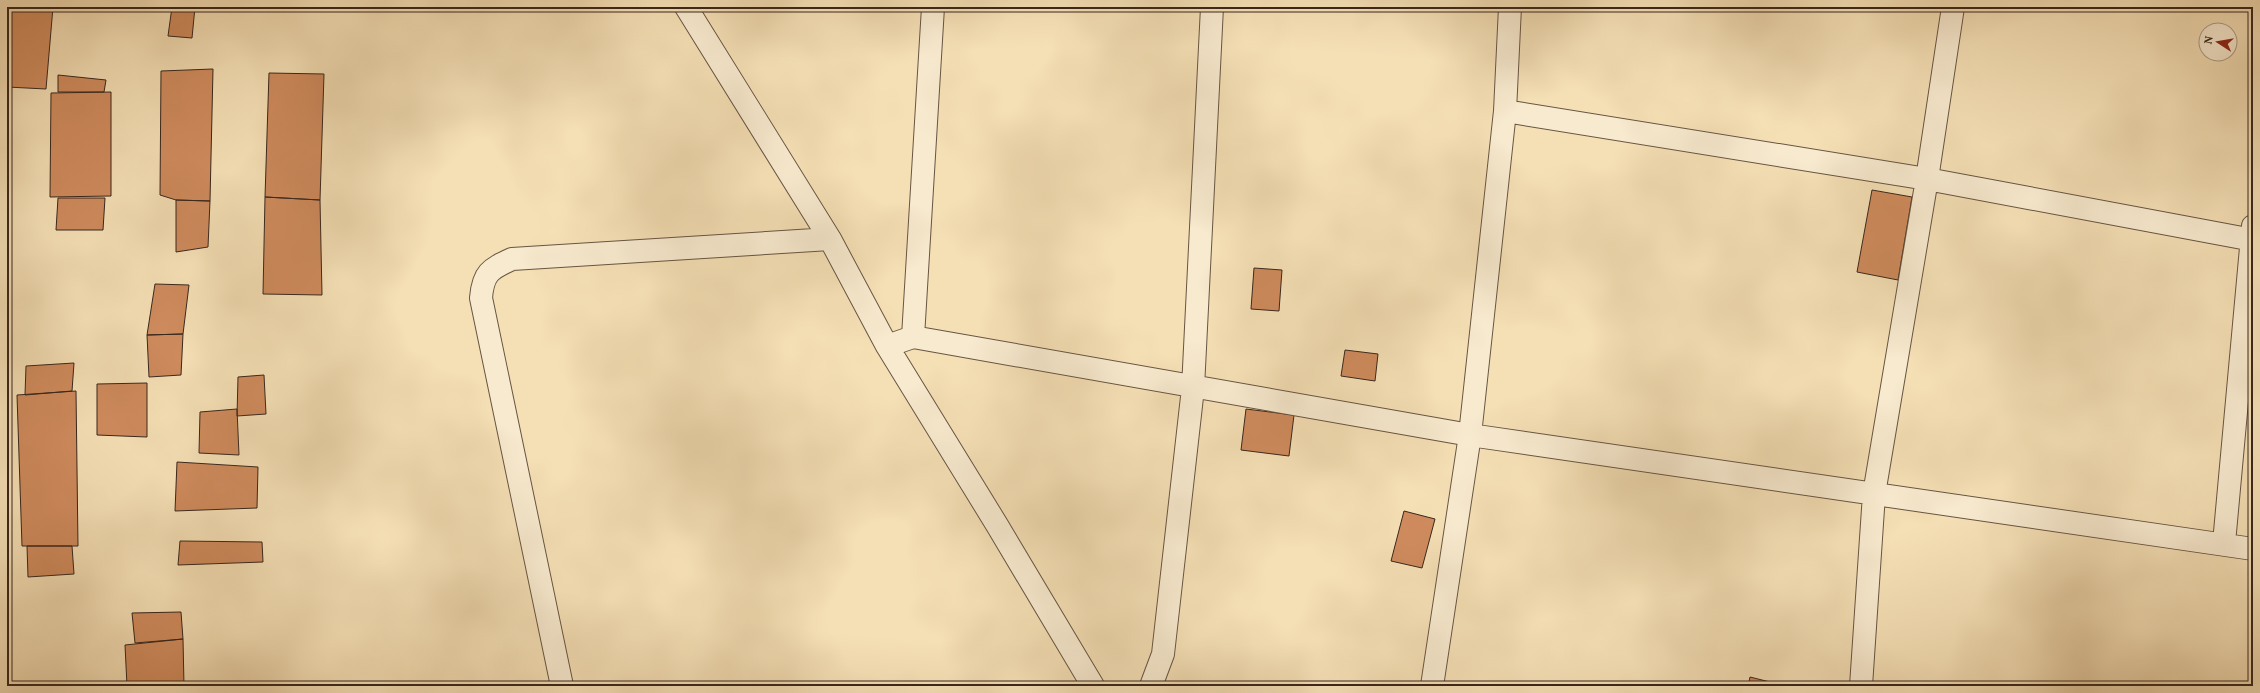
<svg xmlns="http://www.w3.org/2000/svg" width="2260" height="693" font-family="Vollkorn,serif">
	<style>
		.building { fill: #cf8b5d; stroke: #38271d }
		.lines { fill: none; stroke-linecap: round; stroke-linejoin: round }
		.minor-casing { stroke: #675543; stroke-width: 24 }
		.minor { stroke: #f8eacf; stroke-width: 22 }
	</style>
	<rect width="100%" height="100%" fill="#f5dfb5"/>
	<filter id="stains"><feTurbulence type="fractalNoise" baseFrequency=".005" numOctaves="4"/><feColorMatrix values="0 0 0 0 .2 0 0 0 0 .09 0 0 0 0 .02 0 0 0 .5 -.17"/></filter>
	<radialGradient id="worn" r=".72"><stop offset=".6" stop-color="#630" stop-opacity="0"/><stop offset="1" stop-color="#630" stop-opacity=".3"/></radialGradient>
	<path class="building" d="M7,7H53L46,89L7,87Z
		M172,7H195L192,38L168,36Z
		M213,69L210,201L176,200L160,195L161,71Z
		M269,73L324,74L320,200L265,197Z
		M58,75L106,80L104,92H58Z
		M111,92V196L50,197L51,93Z
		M1872,190L1912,197L1898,280L1857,272Z
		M265,197L320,200L322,295L263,294Z
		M58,198H105L103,230H56Z
		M176,200L210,201L208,247L176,252Z
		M1254,268L1282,270L1279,311L1251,309Z
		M155,284L189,285L183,334L147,335Z
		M183,334L181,375L149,377L147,335Z
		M1345,350L1378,354L1375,381L1341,376Z
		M74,363L72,391L25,395L26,366Z
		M264,375L266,414L237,416L238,377Z
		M147,383V437L97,435V384Z
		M76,391L78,546H22L17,395Z
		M237,409L239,455L199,453L200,412Z
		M1246,409L1294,415L1289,456L1241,450Z
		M177,462L258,467L257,508L175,511Z
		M1404,511L1435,519L1422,568L1391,561Z
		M180,541L262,542L263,562L178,565Z
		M27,546H72L74,574L28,577Z
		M181,612L183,639L135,643L132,613Z
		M183,639L184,686H127L125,645Z
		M1750,677L1786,686H1748Z"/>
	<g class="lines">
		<g class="minor-casing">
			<path id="minor" d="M686,7L830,239L887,346L997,525L1093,686
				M1505,111L1927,179L2253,240
				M913,337L933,7
				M887,346L913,337L1470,435L2253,549
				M2224,543L2253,226
				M562,686L481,298C483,273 490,269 512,259L830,239
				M1151,686L1163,654L1193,388L1212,7
				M1432,686L1470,435L1505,111L1510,7
				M1861,686L1874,494L1927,179L1953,7"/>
		</g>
		<use href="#minor" class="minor"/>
	</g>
	<rect width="2260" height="693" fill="none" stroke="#f5dfb5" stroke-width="24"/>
	<rect x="8" y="8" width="2244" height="677" fill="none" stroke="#38271d" stroke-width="2"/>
	<rect x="12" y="12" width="2236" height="669" fill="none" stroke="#38271d"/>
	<g transform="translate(2218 42) rotate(282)"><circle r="19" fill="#f8eacf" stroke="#ab9c88"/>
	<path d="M0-3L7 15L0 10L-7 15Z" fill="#8f2418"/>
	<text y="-6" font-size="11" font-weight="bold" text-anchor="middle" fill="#38271d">N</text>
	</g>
	<rect width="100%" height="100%" filter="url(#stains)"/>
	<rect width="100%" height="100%" fill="url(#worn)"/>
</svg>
